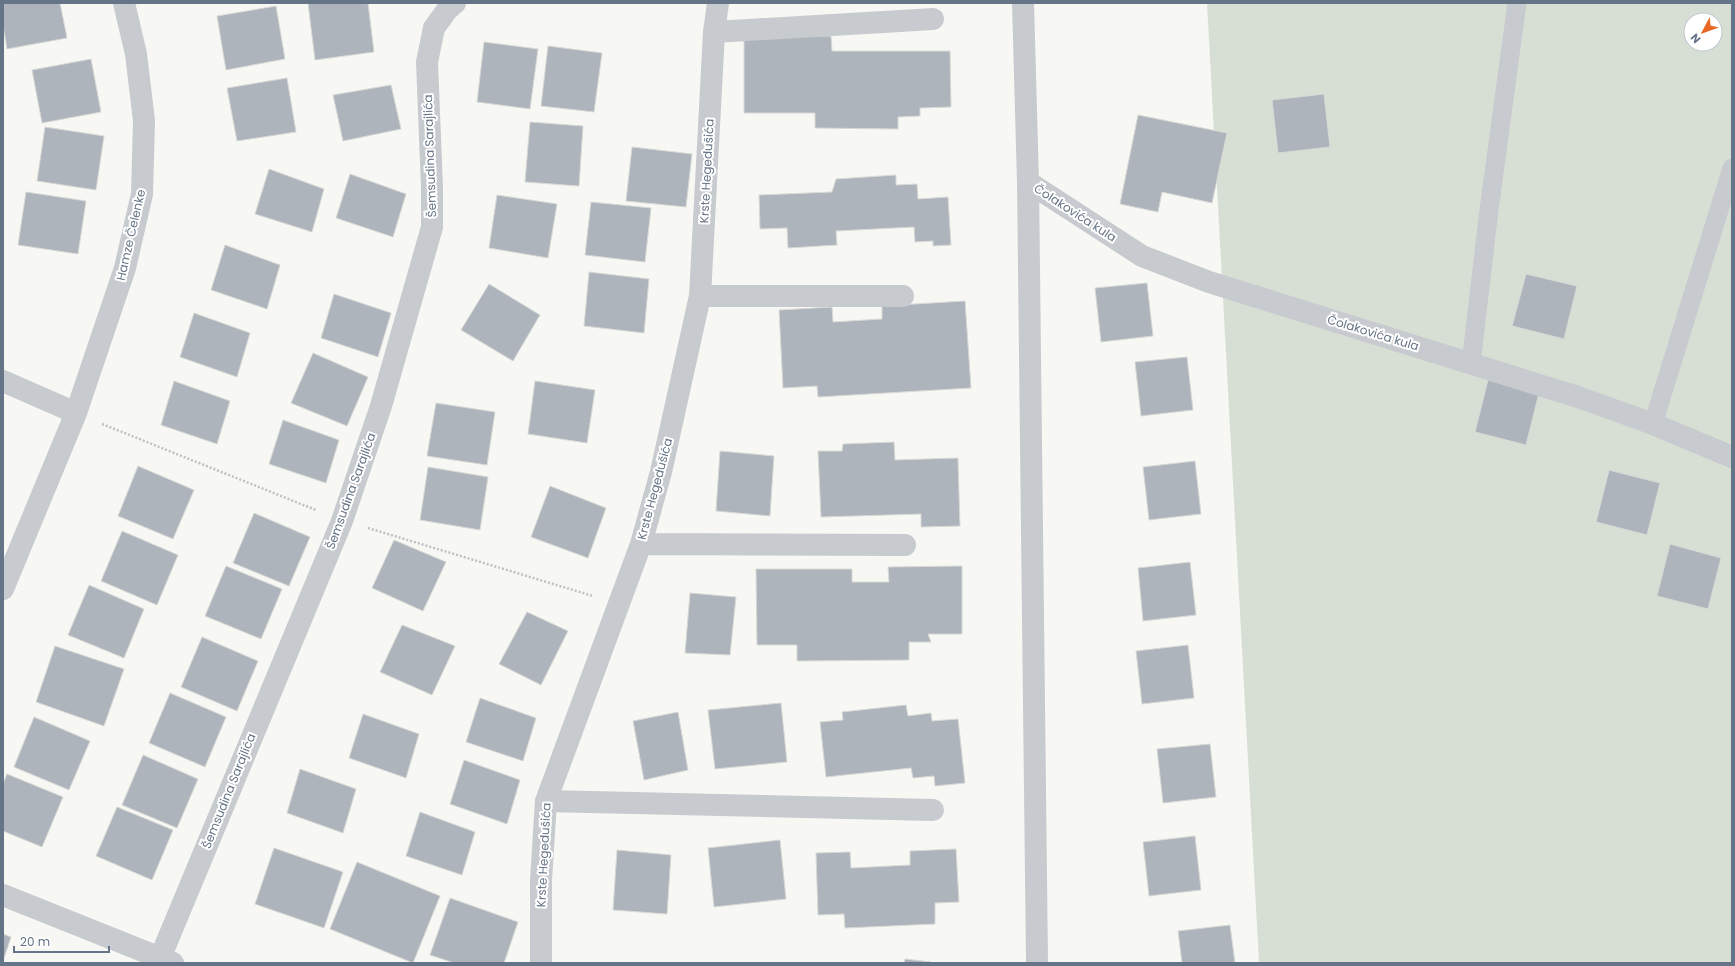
<svg xmlns="http://www.w3.org/2000/svg" width="1735" height="966" font-family="Poppins,sans-serif">
	<style>
		.green { fill: #d7dfd5; fill-rule: evenodd }
		.building { fill: #aeb4bb; stroke: #d8d9d6 }
		.lines { fill: none; stroke-linecap: round; stroke-linejoin: round }
		.path { stroke: #bec1c3; stroke-width: 2.5; stroke-dasharray: 2 2; stroke-linecap: butt }
		.lane { stroke: #c7cace; stroke-width: 19 }
		.street { stroke: #c7cace; stroke-width: 22 }
		.labels { text-anchor: middle; stroke-width: 4; stroke-linejoin: round; paint-order: stroke }
		.street-label { font-size: 12px; fill: #657486; stroke: #fff }
	</style>
	<rect width="100%" height="100%" fill="#f7f7f4"/>
	<path class="green" d="M1207,3H1732V963H1259ZM1691,20H1715V44H1691Z"/>
	<path class="building" d="M3,3H60L67,38L7,49L3,25Z
		M308,3H368L374,52L315,60Z
		M276,6L285,59L226,70L217,16Z
		M831,36L832,51H950L951,107L920,108V116L898,117V129L815,128V113H744V37Z
		M484,42L538,49L530,109L477,102Z
		M548,46L602,53L594,112L541,106Z
		M91,59L101,112L42,123L32,70Z
		M287,78L296,132L237,141L227,88Z
		M391,85L401,129L343,141L333,95Z
		M1324,94L1330,147L1278,153L1272,100Z
		M1138,115L1227,133L1212,203L1162,192L1158,212L1120,204Z
		M530,122L583,126L579,186L525,182Z
		M45,127L104,136L96,190L37,181Z
		M632,147L692,154L686,207L626,201Z
		M269,169L324,189L312,232L255,214Z
		M350,174L406,194L393,237L336,218Z
		M896,175V185L917,184L918,199L948,197L951,245L933,246V241L915,242L914,227L836,231L837,245L788,248L787,228L760,229L759,195L832,192L836,179Z
		M26,192L86,201L78,254L18,245Z
		M497,195L557,204L548,258L489,248Z
		M591,202L651,208L645,262L585,255Z
		M225,245L280,265L267,309L211,290Z
		M589,272L649,279L644,333L584,326Z
		M1526,274L1577,286L1564,339L1512,326Z
		M1147,283L1153,336L1101,342L1095,288Z
		M489,284L540,315L513,361L461,330Z
		M334,294L391,313L378,357L321,338Z
		M965,301L971,388L818,397L817,386L783,388L779,310L832,307L833,322L882,319V306Z
		M194,313L250,333L237,377L180,357Z
		M313,353L368,377L347,426L291,403Z
		M1187,357L1193,410L1141,416L1135,362Z
		M1488,380L1539,393L1526,445L1475,432Z
		M174,381L230,401L217,444L161,425Z
		M535,381L595,390L587,443L528,434Z
		M436,403L495,412L487,465L427,456Z
		M283,420L339,440L326,483L269,464Z
		M894,442L895,460L958,458L960,526L921,527V514L821,517L818,451H842L843,444Z
		M720,451L774,456L770,516L716,511Z
		M1195,461L1201,514L1149,520L1143,467Z
		M138,466L194,490L173,539L118,516Z
		M428,467L488,477L480,530L420,520Z
		M1609,470L1660,483L1647,535L1596,522Z
		M550,486L606,508L588,558L531,537Z
		M254,513L310,537L289,586L233,563Z
		M122,531L178,555L157,605L101,581Z
		M394,540L446,562L423,611L372,588Z
		M1670,544L1721,558L1708,609L1657,596Z
		M1190,562L1196,615L1143,621L1138,568Z
		M226,566L282,589L261,639L205,616Z
		M962,566V634H928L931,642H909V660L797,661V645H757L756,569H852V582H889L888,567Z
		M89,585L144,609L124,658L68,635Z
		M690,593L736,597L730,655L685,653Z
		M527,612L568,631L541,685L499,664Z
		M402,625L455,646L432,695L380,672Z
		M202,637L258,661L237,711L181,687Z
		M1188,645L1194,698L1142,704L1136,651Z
		M55,646L124,669L104,726L36,702Z
		M170,693L226,717L205,767L149,743Z
		M480,698L536,718L523,761L466,742Z
		M781,703L787,762L715,769L708,710Z
		M906,705L908,716L931,713L932,721L958,719L965,783L935,786L934,776L913,778L911,768L826,777L820,722L843,720L842,712Z
		M678,712L688,770L644,780L633,721Z
		M363,714L419,734L406,778L349,758Z
		M34,717L90,741L69,790L14,767Z
		M1210,744L1216,797L1163,803L1157,749Z
		M143,755L198,779L177,828L122,805Z
		M464,760L520,780L507,824L450,804Z
		M300,769L356,789L343,833L287,813Z
		M7,774L63,797L42,847L3,831V784Z
		M117,807L173,830L152,880L96,856Z
		M420,812L475,832L462,875L406,856Z
		M1195,836L1201,890L1149,896L1143,842Z
		M780,840L786,899L714,907L708,848Z
		M274,848L343,872L324,928L255,904Z
		M956,849L959,902L935,903V924L845,928L844,914L818,915L816,853L850,852L851,868L910,865V851Z
		M617,850L671,855L667,914L613,910Z
		M357,862L440,896L413,963L330,929Z
		M450,898L518,922L504,963H454L430,955Z
		M1230,925L1235,963H1182L1178,931Z
		M3,934L11,937L3,961Z
		M905,959L931,962L932,963H904Z"/>
	<g class="lines">
		<path class="path" d="M102,424L316,510
			M368,528L593,596"/>
		<path class="lane" d="M1471,364L1489,210L1517,3
			M1653,424L1732,168"/>
		<path class="street" d="M1023,3L1028,182L1037,963
			M714,32L933,19
			M1028,182L1142,256L1209,282L1578,397L1653,424L1732,457
			M700,296H903
			M3,381L76,413
			M641,544L905,545
			M3,589L76,413L125,268L142,194L144,121L136,54L124,3
			M546,801L933,810
			M3,895L173,963
			M158,963L342,521L381,406L432,227V188L427,62L434,28L447,10L455,3
			M541,963V880L546,801L641,544L661,472L700,296L714,32L718,3"/>
	</g>
	<g class="labels">
		<g class="street-label">
			<text transform="translate(430 156) rotate(-92)" y="4">Šemsudina Sarajlića</text>
			<text transform="translate(707 171) rotate(-87)" y="4">Krste Hegedušića</text>
			<text transform="translate(1075 213) rotate(33)" y="4">Čolakovića kula</text>
			<text transform="translate(131 235) rotate(-77)" y="4">Hamze Čelenke</text>
			<text transform="translate(1373 333) rotate(17)" y="4">Čolakovića kula</text>
			<text transform="translate(655 489) rotate(-75)" y="4">Krste Hegedušića</text>
			<text transform="translate(351 491) rotate(-70)" y="4">Šemsudina Sarajlića</text>
			<text transform="translate(229 791) rotate(-68)" y="4">Šemsudina Sarajlića</text>
			<text transform="translate(544 855) rotate(-87)" y="4">Krste Hegedušića</text>
		</g>
	</g>
	<rect width="1735" height="966" fill="none" stroke="#657486" stroke-width="8"/>
	<g transform="translate(1703 32) rotate(229)"><circle r="19" fill="#ffffff" stroke="#c1c7cf"/>
	<path d="M0-3L7 15L0 10L-7 15Z" fill="#e86823"/>
	<text y="-6" font-size="11" font-weight="bold" text-anchor="middle" fill="#657486">N</text>
	</g>
	<path d="M14 946v6h95v-6" fill="none" stroke="#657486" stroke-width="2"/>
	<text x="20" y="946" font-size="12" fill="#657486" stroke="#ffffff" stroke-width="3" paint-order="stroke">20 m</text>
</svg>
